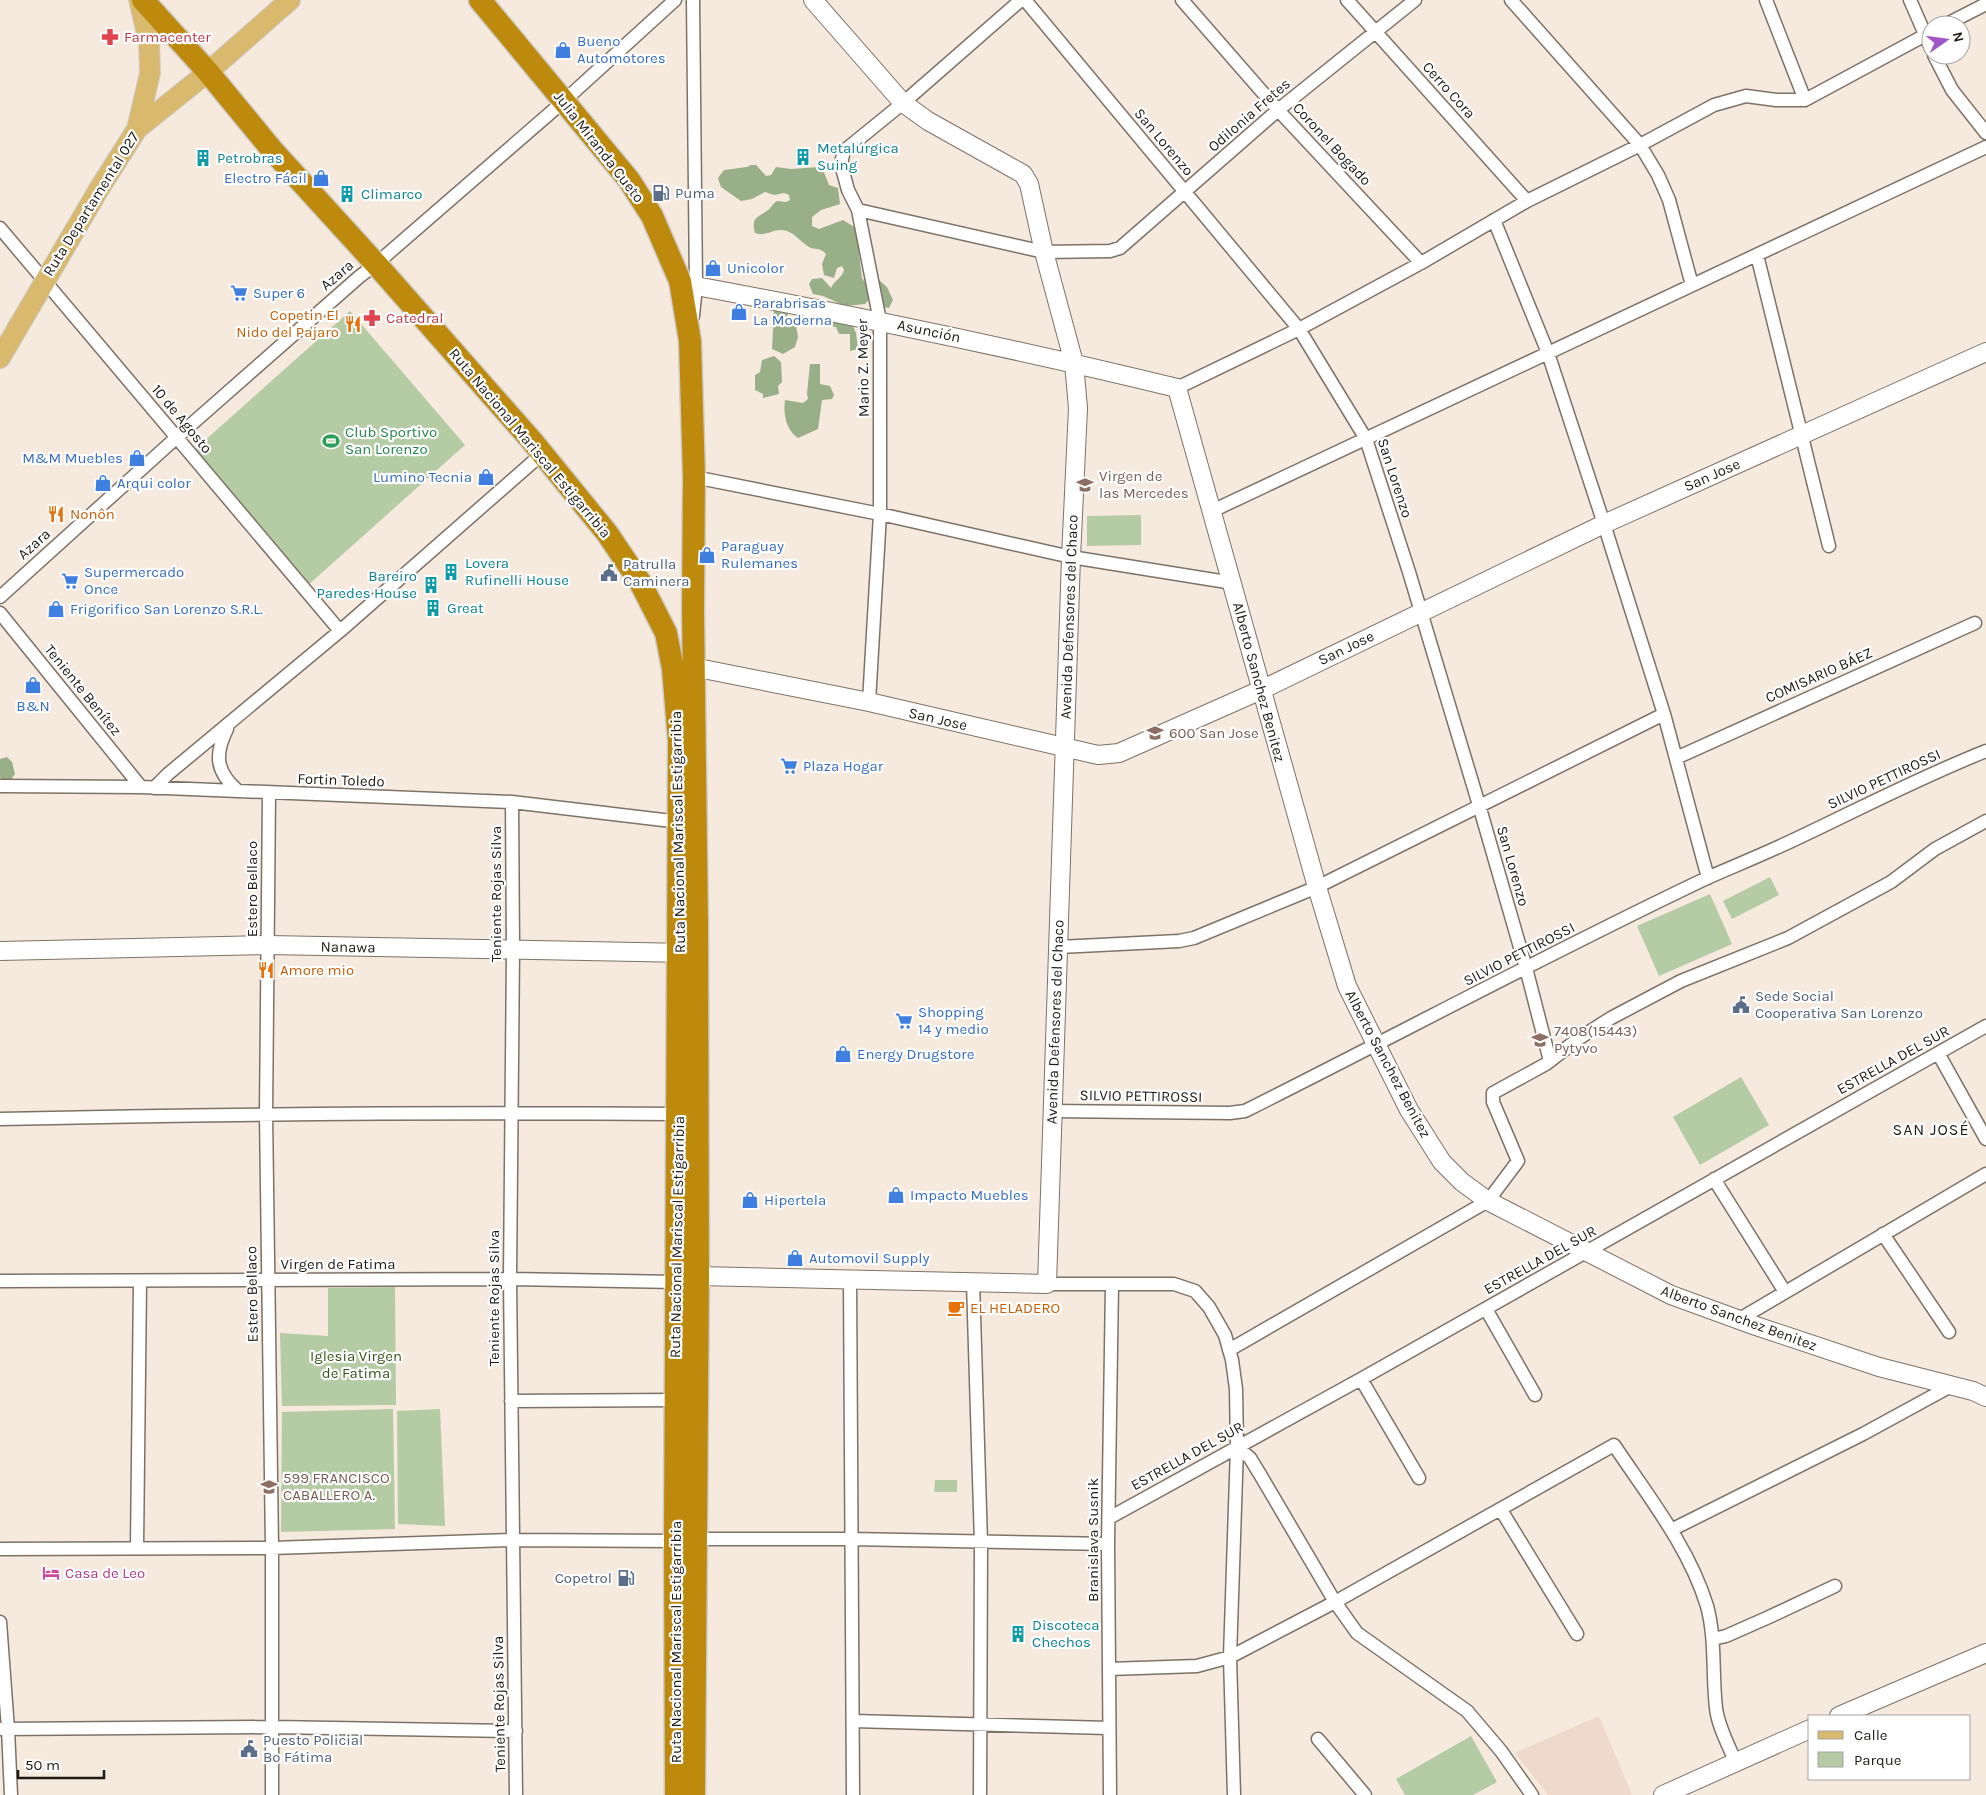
<svg xmlns="http://www.w3.org/2000/svg" width="1986" height="1795" font-family="Karla,sans-serif">
	<style>
		.industrial { fill: #eed9cb }
		.green { fill: #b5cba4 }
		.forest { fill: #98af87 }
		.lines { fill: none; stroke-linecap: round; stroke-linejoin: round }
		.street-casing { stroke: #7d7267; stroke-width: 15 }
		.secondary-casing { stroke: #7d7267; stroke-width: 20 }
		.primary-casing { stroke: #cecdcc; stroke-width: 22 }
		.highway-casing { stroke: #cecdcc; stroke-width: 25 }
		.street { stroke: #fff; stroke-width: 12 }
		.secondary { stroke: #fff; stroke-width: 18 }
		.primary { stroke: #d8b96e; stroke-width: 20 }
		.highway { stroke: #be8a0d; stroke-width: 22 }
		.labels { text-anchor: middle; stroke-width: 4.5; stroke-linejoin: round; paint-order: stroke }
		.health-label { font-size: 15px; fill: #be3a42; stroke: #fff; text-anchor: start }
		.shop-label { font-size: 15px; fill: #366cbe; stroke: #fff; text-anchor: start }
		.street-label { font-size: 15px; fill: #1e1a16; stroke: #fff }
		.culture-label { font-size: 15px; fill: #0d838f; stroke: #fff; text-anchor: start }
		.service-label { font-size: 15px; fill: #4e5e75; stroke: #fff; text-anchor: start }
		.food-label { font-size: 15px; fill: #c56008; stroke: #fff; text-anchor: start }
		.leisure-label { font-size: 15px; fill: #27864d; stroke: #fff; text-anchor: start }
		.education-label { font-size: 15px; fill: #785e54; stroke: #fff; text-anchor: start }
		.park-label { font-size: 15px; fill: #365419; stroke: #fff }
		.hotel-label { font-size: 15px; fill: #b23c85; stroke: #fff; text-anchor: start }
		.neighbourhood-label { font-size: 16px; letter-spacing: 1px; fill: #1e1a16; stroke: #fff }
	</style>
	<rect width="100%" height="100%" fill="#f6e9dd"/>
	<path class="industrial" d="M1599,1716L1632,1795H1548L1515,1753Z"/>
	<path class="green" d="M350,311L465,445L307,586L193,451Z
		M1141,515V545L1087,546V516Z
		M1770,877L1779,895L1732,919L1723,901Z
		M1710,894L1732,944L1659,976L1637,926Z
		M1741,1077L1769,1125L1700,1165L1673,1117Z
		M395,1287L396,1405L282,1406L280,1333L328,1336V1288Z
		M393,1409L395,1529L281,1532L282,1412Z
		M440,1409L445,1526L398,1524L397,1411Z
		M935,1480H957V1492H934Z
		M1471,1736L1497,1782L1473,1795H1405L1396,1779Z"/>
	<path class="forest" d="M751,165H756L766,176L771,175L776,167L791,169L819,167L823,170L829,185L838,188L840,204L821,210L812,217V226L819,229L843,220L856,228L862,278L870,290L875,283L879,280L887,287L893,300L889,308L883,307L871,297L865,304L845,306L823,296L813,294L809,284L812,279L822,278L831,288C834,281 842,278 844,270L842,266L837,268L834,278L824,275L822,264L826,254C820,247 815,250 809,247C799,241 794,231 782,230C772,229 765,237 755,233C751,217 757,218 768,210C772,207 772,204 777,201L786,202L790,200L789,195L784,193L774,195L765,192L752,199L741,201L721,187L718,178L724,170L747,167Z
		M774,310H788L787,323L796,325L798,337L795,347L783,354L772,349Z
		M825,319L852,324L856,333L858,349L850,351V334H839L836,327L823,325Z
		M774,356L781,362L782,382L778,386L779,394L763,398V394L755,390V375L760,372L762,360Z
		M810,364H820V384L830,386L834,395L832,399L822,400L818,429L798,438C786,430 783,414 785,400L803,403L808,399L807,393Z
		M7,757L12,762L15,774L10,781L2,780L0,777V759Z"/>
	<g class="lines">
		<g class="street-casing">
			<path id="street" d="M693,0L696,286L693,316
				M1025,0L1299,329L1366,439L1409,572L1479,805L1526,968L1550,1061
				M1182,0L1278,110L1421,263
				M1347,0L1527,201
				M1511,0L1640,145L1658,175L1669,200L1692,285
				M1766,0L1805,100
				M1910,0L1931,48
				M1945,25L1986,4
				M1934,55L1952,90L1986,133
				M858,210L1044,252L1110,251L1120,248L1278,110L1415,0
				M1494,220L1548,353L1604,524L1664,714L1708,878
				M0,228L340,631
				M1757,255L1829,546
				M1177,388L1299,329L1421,263L1527,201L1640,145L1714,105L1746,96L1776,100H1805L1931,32
				M694,477L880,514L1071,557L1233,583
				M1212,511L1986,147
				M0,597L177,437L359,277L376,264L564,101L675,0
				M0,613L141,787
				M869,702L880,514V321L858,210L848,190L842,168V159L844,151L903,103L1021,0
				M227,729C214,755 216,772 238,791
				M1676,758L1975,623
				M0,786L141,787L512,802L680,822
				M154,788L168,774L340,631L543,453
				M269,794L266,1114L272,1548V1795
				M512,802L513,950L510,1279L516,1795
				M1059,947L1179,941L1194,938L1317,887L1664,714
				M1938,1053L1986,1139
				M1051,1111L1230,1113L1245,1111C1399,1034 1551,952 1707,878C1739,864 1771,851 1802,836C1863,807 1923,776 1986,751
				M0,1119C226,1114 452,1112 678,1114
				M1714,1179L1785,1292
				M1883,1234L1949,1332
				M850,1279L853,1795
				M0,1281L510,1279L677,1282
				M973,1282L981,1543L980,1795
				M1047,1284H1174L1195,1291L1209,1307L1225,1335L1232,1360L1236,1389L1237,1447L1230,1657L1234,1795
				M1486,1309L1535,1395
				M1738,1320L1986,1174
				M1229,1350L1488,1201L1518,1161L1493,1102V1093L1546,1064L1578,1039L1611,1018L1681,981L1788,938L1891,882L1935,849L1986,821
				M1361,1379L1419,1478
				M511,1401L676,1400
				M1237,1447L1250,1458L1261,1476L1335,1602L1357,1633L1467,1711L1501,1751L1532,1795
				M1501,1510L1577,1634
				M1109,1518L1361,1379L1986,1026
				M1671,1530L1863,1434L1951,1386
				M137,1547L140,1282
				M0,1549L272,1548L513,1540L673,1541L695,1539H851L1108,1544
				M0,1622L8,1729L11,1795
				M1713,1639L1726,1636L1769,1617L1835,1586
				M1109,1669L1197,1666L1230,1657L1335,1602L1614,1445C1648,1496 1689,1547 1707,1606C1716,1639 1712,1674 1716,1708C1718,1726 1728,1744 1735,1761
				M853,1721L1108,1728
				M0,1729L272,1727L516,1731
				M1318,1739L1365,1795
				M1110,1795L1108,1544L1112,1284"/>
		</g>
		<g class="secondary-casing">
			<path id="secondary" d="M680,281L696,286C857,316 1017,349 1177,388L1317,887L1347,986L1409,1110L1442,1162L1462,1182L1488,1201L1671,1295L1756,1326L1879,1367L1973,1391L1986,1397
				M682,668L693,667L869,702L1098,755L1119,753L1261,690L1604,524L1986,352
				M0,951L268,945L689,953
				M698,1276L1047,1284L1071,557L1078,408L1074,363L1044,252L1029,184L1023,174L928,121L903,103L813,0
				M1839,1716L1986,1653
				M1663,1795L1810,1729"/>
		</g>
		<g class="primary-casing">
			<path id="primary" d="M137,129L150,73L149,42L139,0
				M0,358L99,189L137,129L208,72L290,0"/>
		</g>
		<g class="highway-casing">
			<path id="highway" d="M143,0L208,72L273,151L376,264L532,441L607,533L640,582L666,633L673,669L679,741L675,1539L676,1795
				M480,0L629,180L652,216L680,281L690,341L694,477L693,610L697,924L698,1276L694,1795"/>
		</g>
		<use href="#street" class="street"/>
		<use href="#secondary" class="secondary"/>
		<use href="#primary" class="primary"/>
		<use href="#highway" class="highway"/>
	</g>
	<defs>
		<g id="pharmacy-bare" transform="scale(1.35)"><path d="M-2-6h4v4h4v4h-4v4h-4v-4h-4v-4h4Z" fill="#e0444e" stroke="#fff" stroke-width="2.5" paint-order="stroke"/></g>
		<g id="shop-bare" transform="scale(1.35)"><path d="M-5-2.5h2.3a2.7 3.5 0 0 1 5.4 0H5L5.5 6h-11ZM-1.5-2.5h3a1.5 2.3 0 0 0-3 0Z" fill="#3f7fe0" stroke="#fff" stroke-width="2.5" paint-order="stroke"/></g>
		<g id="building-bare" transform="scale(1.35)"><path d="M-4-6H4V6H1V3H-1V6H-4ZM-2.5-4.3h1.7v1.8h-1.7ZM.8-4.3h1.7v1.8H.8ZM-2.5-1h1.7V.8h-1.7ZM.8-1h1.7V.8H.8Z" fill="#0f9aa8" stroke="#fff" stroke-width="2.5" paint-order="stroke"/></g>
		<g id="fuel-bare" transform="scale(1.35)"><path d="M-5.5-6h7V0h2V4h1.3V-2.5L3-4.5l.8-.8L6-3V5H2.5V1h-1V6h-7ZM-4.2-4.7v3.2H.2V-4.7Z" fill="#5c6f8a" stroke="#fff" stroke-width="2.5" paint-order="stroke"/></g>
		<g id="supermarket-bare" transform="scale(1.35)"><path d="M-6-5.5h2.5l.6 2H6L4.5 2H-2.5L-4.4-4H-6ZM-1.5 3.2a1.3 1.3 0 1 0 .1 0ZM3 3.2a1.3 1.3 0 1 0 .1 0Z" fill="#3f7fe0" stroke="#fff" stroke-width="2.5" paint-order="stroke"/></g>
		<g id="restaurant-bare" transform="scale(1.35)"><path d="M-5-6h1v4h1v-4h1v4h1v-4h1v5L-1.5 .5V6h-2V.5L-5-1ZM5-6V6H3V1.5H1.5Q1.5-4 5-6Z" fill="#e8710a" stroke="#fff" stroke-width="2.5" paint-order="stroke"/></g>
		<g id="stadium-bare" transform="scale(1.35)"><path d="M0-5a6.5 5 0 1 0 0 10a6.5 5 0 1 0 0-10ZM-3.5-1.8h7v3.6h-7Z" fill="#2e9e5b" stroke="#fff" stroke-width="2.5" paint-order="stroke"/></g>
		<g id="school-bare" transform="scale(1.35)"><path d="M0-5L7-2L0 1L-7-2ZM-4 1L0 2.5L4 1V4Q0 6-4 4Z" fill="#8d6e63" stroke="#fff" stroke-width="2.5" paint-order="stroke"/></g>
		<g id="civic-bare" transform="scale(1.35)"><path d="M-.6-6.5H3V-4.5H.6V-3L4-1V1h2V6H-6V1h2V-1L-.6-3ZM-1.2 2.5V6h2.4V2.5Z" fill="#5c6f8a" stroke="#fff" stroke-width="2.5" paint-order="stroke"/></g>
		<g id="cafe-bare" transform="scale(1.35)"><path d="M-5.5-4.5H6V0H3Q3 3.5 0 3.5H-2.5Q-5.5 3.5-5.5 0ZM3-3.2v2h1.7v-2ZM-6 4.5H4V6H-6Z" fill="#e8710a" stroke="#fff" stroke-width="2.5" paint-order="stroke"/></g>
		<g id="hotel-bare" transform="scale(1.35)"><path d="M-6-4.5h1.5V1H6V5H4.5V3h-9V5H-6ZM-4 0a1.8 1.8 0 1 1 3.6 0ZM.5 0V-2.5h3Q6-2.5 6 0Z" fill="#d1479c" stroke="#fff" stroke-width="2.5" paint-order="stroke"/></g>
	</defs>
	<g fill-rule="evenodd">
		<use href="#pharmacy-bare" x="110" y="37"/>
		<use href="#shop-bare" x="563" y="50"/>
		<use href="#building-bare" x="803" y="157"/>
		<use href="#building-bare" x="203" y="158"/>
		<use href="#shop-bare" x="321" y="178"/>
		<use href="#fuel-bare" x="661" y="193"/>
		<use href="#building-bare" x="347" y="194"/>
		<use href="#shop-bare" x="713" y="268"/>
		<use href="#supermarket-bare" x="239" y="293"/>
		<use href="#shop-bare" x="739" y="312"/>
		<use href="#pharmacy-bare" x="372" y="318"/>
		<use href="#restaurant-bare" x="353" y="324"/>
		<use href="#stadium-bare" x="331" y="441"/>
		<use href="#shop-bare" x="137" y="458"/>
		<use href="#shop-bare" x="486" y="477"/>
		<use href="#shop-bare" x="103" y="483"/>
		<use href="#school-bare" x="1085" y="485"/>
		<use href="#restaurant-bare" x="56" y="514"/>
		<use href="#shop-bare" x="707" y="555"/>
		<use href="#building-bare" x="451" y="572"/>
		<use href="#civic-bare" x="609" y="573"/>
		<use href="#supermarket-bare" x="70" y="581"/>
		<use href="#building-bare" x="431" y="585"/>
		<use href="#building-bare" x="433" y="608"/>
		<use href="#shop-bare" x="56" y="609"/>
		<use href="#shop-bare" x="33" y="685"/>
		<use href="#school-bare" x="1155" y="733"/>
		<use href="#supermarket-bare" x="789" y="766"/>
		<use href="#restaurant-bare" x="266" y="970"/>
		<use href="#civic-bare" x="1741" y="1005"/>
		<use href="#supermarket-bare" x="904" y="1021"/>
		<use href="#school-bare" x="1540" y="1040"/>
		<use href="#shop-bare" x="843" y="1054"/>
		<use href="#shop-bare" x="896" y="1195"/>
		<use href="#shop-bare" x="750" y="1200"/>
		<use href="#shop-bare" x="795" y="1258"/>
		<use href="#cafe-bare" x="956" y="1308"/>
		<use href="#school-bare" x="269" y="1487"/>
		<use href="#hotel-bare" x="51" y="1573"/>
		<use href="#fuel-bare" x="626" y="1578"/>
		<use href="#building-bare" x="1018" y="1634"/>
		<use href="#civic-bare" x="249" y="1749"/>
	</g>
	<g class="labels">
		<g class="health-label">
			<text x="124" y="42">Farmacenter</text>
			<text x="386" y="323">Catedral</text>
		</g>
		<g class="shop-label">
			<text x="577" y="46">Bueno<tspan x="577" dy="17">Automotores</tspan></text>
			<text x="307" y="183" text-anchor="end">Electro Fácil</text>
			<text x="727" y="273">Unicolor</text>
			<text x="253" y="298">Super 6</text>
			<text x="753" y="308">Parabrisas<tspan x="753" dy="17">La Moderna</tspan></text>
			<text x="123" y="463" text-anchor="end">M&amp;M Muebles</text>
			<text x="472" y="482" text-anchor="end">Lumino Tecnia</text>
			<text x="117" y="488">Arqui color</text>
			<text x="721" y="551">Paraguay<tspan x="721" dy="17">Rulemanes</tspan></text>
			<text x="84" y="577">Supermercado<tspan x="84" dy="17">Once</tspan></text>
			<text x="70" y="614">Frigorifico San Lorenzo S.R.L.</text>
			<text x="33" y="711" text-anchor="middle">B&amp;N</text>
			<text x="803" y="771">Plaza Hogar</text>
			<text x="918" y="1017">Shopping<tspan x="918" dy="17">14 y medio</tspan></text>
			<text x="857" y="1059">Energy Drugstore</text>
			<text x="910" y="1200">Impacto Muebles</text>
			<text x="764" y="1205">Hipertela</text>
			<text x="809" y="1263">Automovil Supply</text>
		</g>
		<g class="street-label">
			<text transform="translate(1449 90) rotate(48)" y="5">Cerro Cora</text>
			<text transform="translate(1249 115) rotate(-41)" y="5">Odilonia Fretes</text>
			<text transform="translate(1164 142) rotate(50)" y="5">San Lorenzo</text>
			<text transform="translate(1332 144) rotate(47)" y="5">Coronel Bogado</text>
			<text transform="translate(599 147) rotate(52)" y="5">Julia Miranda Cueto</text>
			<text transform="translate(91 204) rotate(-58)" y="5">Ruta Departamental 027</text>
			<text transform="translate(337 275) rotate(-40)" y="5">Azara</text>
			<text transform="translate(929 331) rotate(12)" y="5">Asunción</text>
			<text transform="translate(863 368) rotate(-91)" y="5">Mario Z. Meyer</text>
			<text transform="translate(182 419) rotate(50)" y="5">10 de Agosto</text>
			<text transform="translate(530 443) rotate(50)" y="5">Ruta Nacional Mariscal Estigarribia</text>
			<text transform="translate(1712 475) rotate(-24)" y="5">San Jose</text>
			<text transform="translate(1395 478) rotate(72)" y="5">San Lorenzo</text>
			<text transform="translate(34 544) rotate(-42)" y="5">Azara</text>
			<text transform="translate(1069 617) rotate(-88)" y="5">Avenida Defensores del Chaco</text>
			<text transform="translate(1346 648) rotate(-26)" y="5">San Jose</text>
			<text transform="translate(1819 675) rotate(-24)" y="5">COMISARIO BÁEZ</text>
			<text transform="translate(1259 682) rotate(75)" y="5">Alberto Sanchez Benitez</text>
			<text transform="translate(83 690) rotate(51)" y="5">Teniente Benítez</text>
			<text transform="translate(938 719) rotate(13)" y="5">San Jose</text>
			<text transform="translate(1884 779) rotate(-25)" y="5">SILVIO PETTIROSSI</text>
			<text transform="translate(341 780) rotate(2)" y="5">Fortin Toledo</text>
			<text transform="translate(678 832) rotate(-91)" y="5">Ruta Nacional Mariscal Estigarribia</text>
			<text transform="translate(1513 866) rotate(74)" y="5">San Lorenzo</text>
			<text transform="translate(252 889) rotate(-90)" y="5">Estero Bellaco</text>
			<text transform="translate(496 894) rotate(-90)" y="5">Teniente Rojas Silva</text>
			<text transform="translate(348 947) rotate(1)" y="5">Nanawa</text>
			<text transform="translate(1519 954) rotate(-27)" y="5">SILVIO PETTIROSSI</text>
			<text transform="translate(1055 1022) rotate(-88)" y="5">Avenida Defensores del Chaco</text>
			<text transform="translate(1893 1060) rotate(-29)" y="5">ESTRELLA DEL SUR</text>
			<text transform="translate(1388 1064) rotate(62)" y="5">Alberto Sanchez Benitez</text>
			<text transform="translate(1141 1096) rotate(1)" y="5">SILVIO PETTIROSSI</text>
			<text transform="translate(677 1237) rotate(-89)" y="5">Ruta Nacional Mariscal Estigarribia</text>
			<text transform="translate(1540 1260) rotate(-29)" y="5">ESTRELLA DEL SUR</text>
			<text x="338" y="1269">Virgen de Fatima</text>
			<text transform="translate(252 1294) rotate(-91)" y="5">Estero Bellaco</text>
			<text transform="translate(494 1298) rotate(-90)" y="5">Teniente Rojas Silva</text>
			<text transform="translate(1739 1318) rotate(20)" y="5">Alberto Sanchez Benitez</text>
			<text transform="translate(1187 1456) rotate(-29)" y="5">ESTRELLA DEL SUR</text>
			<text transform="translate(1093 1540) rotate(-90)" y="5">Branislava Susnik</text>
			<text transform="translate(676 1642) rotate(-90)" y="5">Ruta Nacional Mariscal Estigarribia</text>
			<text transform="translate(499 1704) rotate(-91)" y="5">Teniente Rojas Silva</text>
		</g>
		<g class="culture-label">
			<text x="817" y="153">Metalúrgica<tspan x="817" dy="17">Suing</tspan></text>
			<text x="217" y="163">Petrobras</text>
			<text x="361" y="199">Climarco</text>
			<text x="465" y="568">Lovera<tspan x="465" dy="17">Rufinelli House</tspan></text>
			<text x="417" y="581" text-anchor="end">Bareiro<tspan x="417" dy="17">Paredes House</tspan></text>
			<text x="447" y="613">Great</text>
			<text x="1032" y="1630">Discoteca<tspan x="1032" dy="17">Chechos</tspan></text>
		</g>
		<g class="service-label">
			<text x="675" y="198">Puma</text>
			<text x="623" y="569">Patrulla<tspan x="623" dy="17">Caminera</tspan></text>
			<text x="1755" y="1001">Sede Social<tspan x="1755" dy="17">Cooperativa San Lorenzo</tspan></text>
			<text x="612" y="1583" text-anchor="end">Copetrol</text>
			<text x="263" y="1745">Puesto Policial<tspan x="263" dy="17">Bo Fátima</tspan></text>
		</g>
		<g class="food-label">
			<text x="339" y="320" text-anchor="end">Copetin El<tspan x="339" dy="17">Nido del Pajaro</tspan></text>
			<text x="70" y="519">Nonôn</text>
			<text x="280" y="975">Amore mio</text>
			<text x="970" y="1313">EL HELADERO</text>
		</g>
		<g class="leisure-label">
			<text x="345" y="437">Club Sportivo<tspan x="345" dy="17">San Lorenzo</tspan></text>
		</g>
		<g class="education-label">
			<text x="1099" y="481">Virgen de<tspan x="1099" dy="17">las Mercedes</tspan></text>
			<text x="1169" y="738">600 San Jose</text>
			<text x="1554" y="1036">7408(15443)<tspan x="1554" dy="17">Pytyvo</tspan></text>
			<text x="283" y="1483">599 FRANCISCO<tspan x="283" dy="17">CABALLERO A.</tspan></text>
		</g>
		<g class="park-label">
			<text x="356" y="1361">Iglesia Virgen<tspan x="356" dy="17">de Fatima</tspan></text>
		</g>
		<g class="hotel-label">
			<text x="65" y="1578">Casa de Leo</text>
		</g>
		<g class="neighbourhood-label">
			<text x="1931" y="1135">SAN JOSÉ</text>
		</g>
	</g>
	<rect x="1808" y="1715" width="162" height="65" fill="#ffffff" stroke="#a5a3a2"/>
	<rect x="1818" y="1731" width="25" height="8" fill="#d8b96e" stroke="#a5a3a2"/>
	<text x="1854" y="1740" font-size="15" fill="#1e1a16">Calle</text>
	<rect x="1818" y="1752" width="25" height="15" fill="#b5cba4" stroke="#a5a3a2"/>
	<text x="1854" y="1765" font-size="15" fill="#1e1a16">Parque</text>
	<g transform="translate(1946 40) rotate(76)"><circle r="24" fill="#ffffff" stroke="#a5a3a2"/>
	<path d="M0-4L9 19L0 12L-9 19Z" fill="#a255c6"/>
	<text y="-8" font-size="14" font-weight="bold" text-anchor="middle" fill="#1e1a16">N</text>
	</g>
	<path d="M18 1770v8h86v-8" fill="none" stroke="#1e1a16" stroke-width="2.5"/>
	<text x="25" y="1770" font-size="15" fill="#1e1a16" stroke="#ffffff" stroke-width="4" paint-order="stroke">50 m</text>
</svg>
